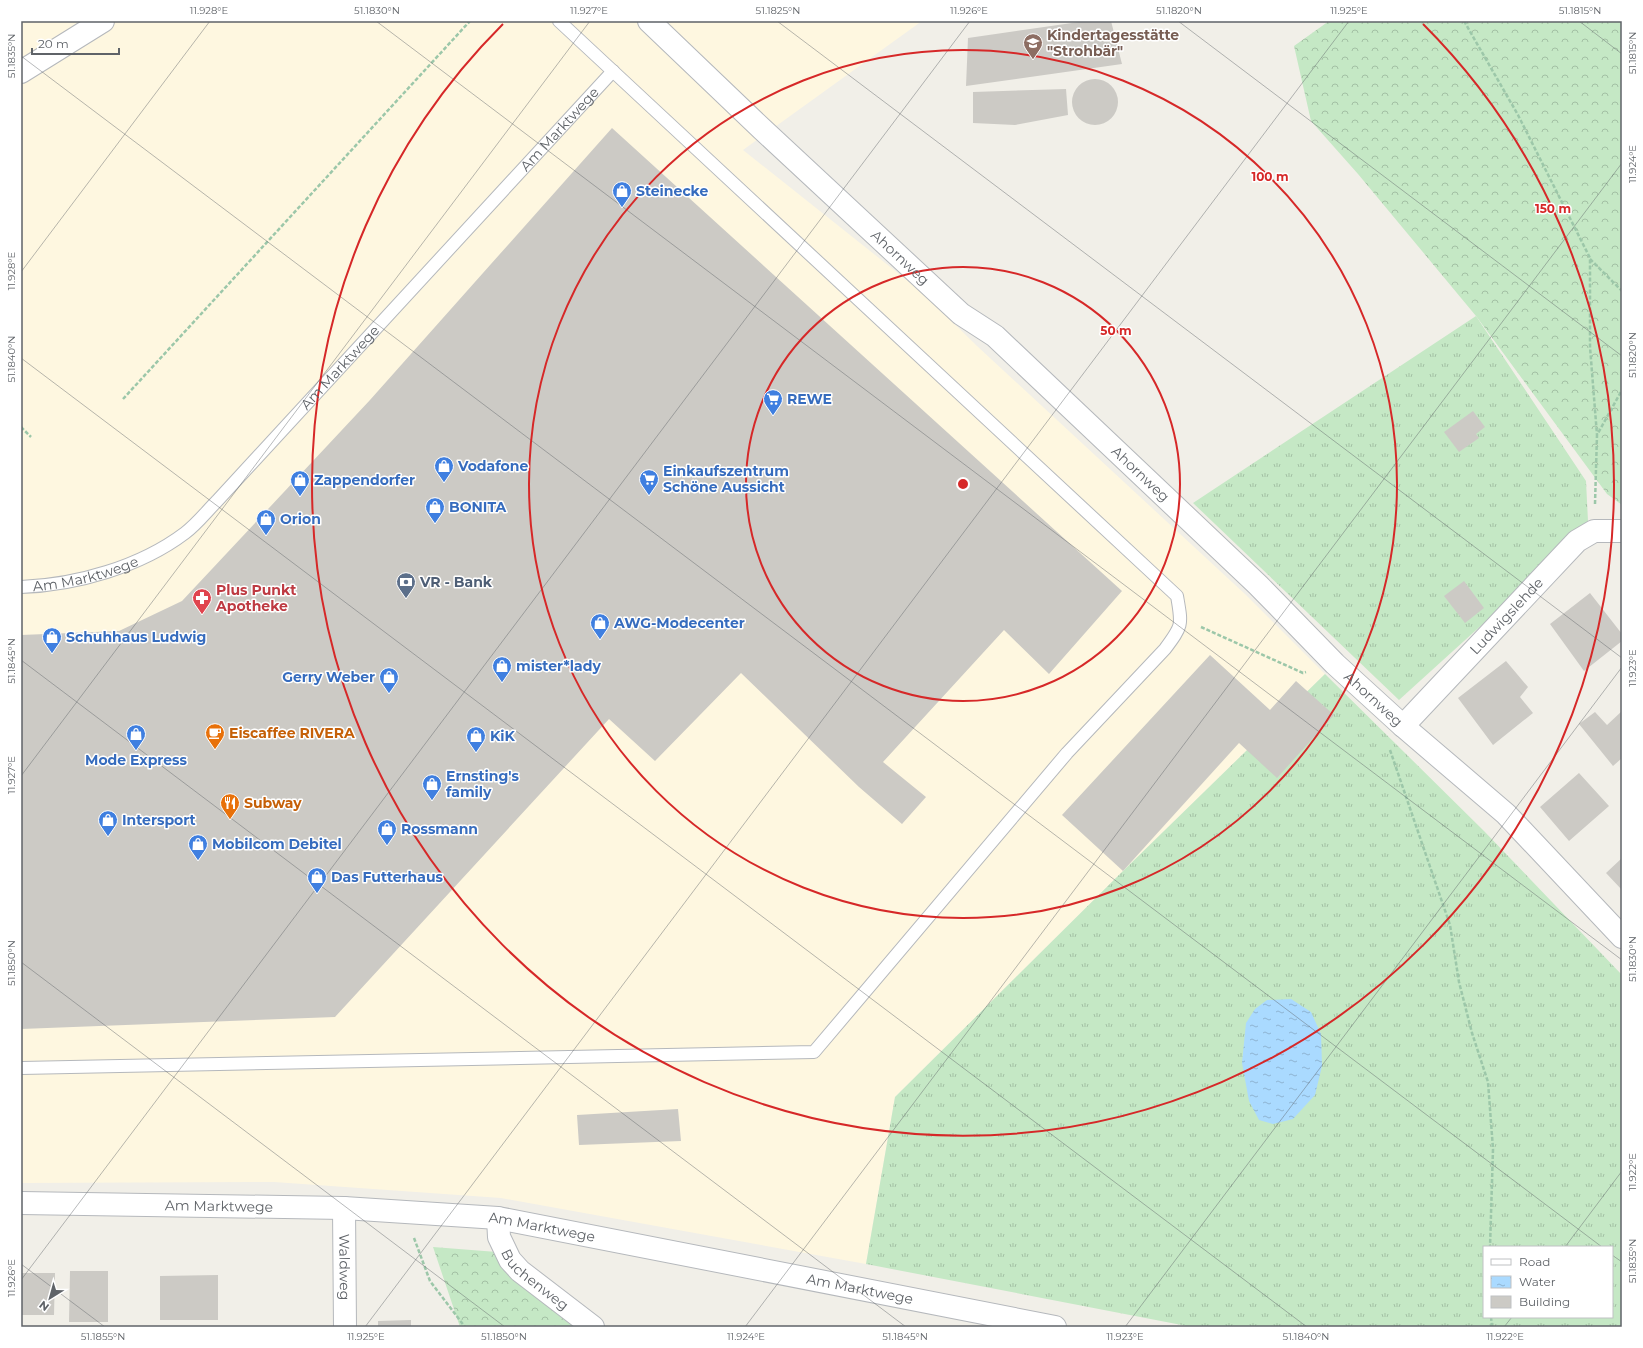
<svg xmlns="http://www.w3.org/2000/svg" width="1643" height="1348" font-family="Montserrat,sans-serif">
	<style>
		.commercial { fill: #fef7e0 }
		.grass { fill: url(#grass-tufts); fill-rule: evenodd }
		.forest { fill: url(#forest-crowns) }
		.water { fill: url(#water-ripples) }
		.building { fill: #cccac5 }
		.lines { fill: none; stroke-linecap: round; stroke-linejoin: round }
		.lane-casing { stroke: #b5b8bc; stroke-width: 14 }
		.street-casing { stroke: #b5b8bc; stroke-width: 24 }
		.path { stroke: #9cc7a9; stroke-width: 2.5; stroke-dasharray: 4 2; stroke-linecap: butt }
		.lane { stroke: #fff; stroke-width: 12 }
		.street { stroke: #fff; stroke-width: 22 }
		.ticks { fill: none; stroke: #5f6368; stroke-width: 1; stroke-opacity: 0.45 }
		.ring { fill: none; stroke: #d62828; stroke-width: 2 }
		.labels { text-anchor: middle; stroke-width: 3; stroke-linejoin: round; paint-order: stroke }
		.education-label { font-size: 14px; font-weight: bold; fill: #785e54; stroke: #fff; text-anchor: start }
		.street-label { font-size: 14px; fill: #5f6368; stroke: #fff }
		.shop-label { font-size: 14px; font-weight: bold; fill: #366cbe; stroke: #fff; text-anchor: start }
		.service-label { font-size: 14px; font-weight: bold; fill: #4e5e75; stroke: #fff; text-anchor: start }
		.health-label { font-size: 14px; font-weight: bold; fill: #be3a42; stroke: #fff; text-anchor: start }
		.food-label { font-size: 14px; font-weight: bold; fill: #c56008; stroke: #fff; text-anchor: start }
		.centre { fill: #d62828; stroke: #fff; stroke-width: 2 }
		.ring-label { font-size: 12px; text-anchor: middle; font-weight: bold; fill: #d62828; stroke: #fff; stroke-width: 3; stroke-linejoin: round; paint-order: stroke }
		.neatline { fill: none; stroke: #5f6368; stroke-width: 1.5 }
		.ticks-label { font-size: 10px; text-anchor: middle; fill: #5f6368 }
	</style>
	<defs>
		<pattern id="grass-tufts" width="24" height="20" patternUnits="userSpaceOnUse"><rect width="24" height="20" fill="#c5e8c5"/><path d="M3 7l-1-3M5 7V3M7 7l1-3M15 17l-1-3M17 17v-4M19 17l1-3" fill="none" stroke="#a3c0a4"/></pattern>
		<pattern id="forest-crowns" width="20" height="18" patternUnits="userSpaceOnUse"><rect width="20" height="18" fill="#c5e8c5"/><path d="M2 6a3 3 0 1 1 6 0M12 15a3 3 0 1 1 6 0" fill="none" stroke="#a3c0a4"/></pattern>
		<pattern id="water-ripples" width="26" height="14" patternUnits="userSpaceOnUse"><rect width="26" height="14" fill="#aadaff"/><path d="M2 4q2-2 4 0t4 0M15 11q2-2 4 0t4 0" fill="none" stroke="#8eb4d2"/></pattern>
	</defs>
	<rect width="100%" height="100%" fill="#f1efe8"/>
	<path class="commercial" d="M21,21H922L743,150L923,293L977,346L1246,595L1325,674L1123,871L895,1097L866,1264L501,1198L274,1182L21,1183Z"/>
	<path class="grass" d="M1476,316L1586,481L1588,521L1496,612L1399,700L1193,503Z
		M1325,674L1484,831L1622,975V1327H1192L866,1264L895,1097L1123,871ZM1484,1247H1612V1317H1484Z"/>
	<path class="forest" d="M1329,21H1622V505L1607,494L1476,316L1358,174L1311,121L1294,46Z
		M433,1247L497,1252L588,1327H460Z"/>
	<path class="water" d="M1291,999L1311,1012L1321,1034L1322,1066L1315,1095L1293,1119L1273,1124L1259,1120L1249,1101L1242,1063L1246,1023L1255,1009L1267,1000Z"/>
	<path class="building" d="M1086,21H1111L1122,64L966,86L968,38Z
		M1072 102a23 23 0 1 1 46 0a23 23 0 1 1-46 0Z
		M1066,89L1068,115L1015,125L973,123V92Z
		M612,128L1122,591L1049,674L1004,630L883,762L926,797L902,824L859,787L741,673L655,761L609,719L335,1017L21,1029V635L119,631L182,601L370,400Z
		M1473,411L1485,427L1476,434L1479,438L1459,452L1444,432Z
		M1464,581L1484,608L1465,623L1444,596Z
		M1590,593L1622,634V641L1584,671L1550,624Z
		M1210,655L1270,710L1296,681L1334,715L1277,778L1239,743L1123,871L1062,815Z
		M1506,661L1528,687L1520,697L1533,713L1493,745L1458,698Z
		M1622,711V758L1613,766L1579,724L1595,712L1607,725Z
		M1579,773L1609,806L1569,841L1540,807Z
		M1622,858V890L1606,873Z
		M678,1109L681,1141L579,1145L577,1115Z
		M70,1271H108V1322H69Z
		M21,1273H55L54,1315H21Z
		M218,1275V1320H160V1276Z
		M411,1320V1327H378V1321Z"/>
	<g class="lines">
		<g class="lane-casing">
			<g id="lane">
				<path id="s1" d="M21,587C76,585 140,567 185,533C197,524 207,511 217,501L613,71"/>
				<path d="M21,1068L814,1052L1067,753L1165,649C1183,625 1182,625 1177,596L559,21"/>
			</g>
		</g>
		<g class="street-casing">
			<g id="street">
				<path id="s2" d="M649,21L762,129L961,314L995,336L1258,585L1335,664L1403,726L1506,814L1622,937"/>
				<path d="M21,72L103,21"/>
				<path id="s3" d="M1403,726L1577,541L1594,531H1622"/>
				<path id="s4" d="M21,1203L344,1208L498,1218L1055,1327"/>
				<path id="s5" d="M344,1208L345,1327"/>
				<path id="s6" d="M498,1218L499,1237L510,1260L520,1271L593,1327"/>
			</g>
		</g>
		<path class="path" d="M1464,21L1518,115L1590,258V347L1597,435
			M1590,259L1622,291
			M123,399L470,21
			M21,427L31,437
			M1595,504L1597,435L1622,390
			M1201,627L1303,673L1306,672
			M1390,750L1450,925L1459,982L1472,1033L1488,1082L1493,1149L1490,1247
			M414,1238L430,1281L465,1327
			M1491,1317L1492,1327"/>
		<use href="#lane" class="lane"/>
		<use href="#street" class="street"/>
	</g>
	<path class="ticks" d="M376,21L1622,960M777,21L1622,658M1178,21L1622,356M1579,21L1622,54M21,56L1602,1247M21,272L210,21M21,358L1307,1327M21,660L906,1327M21,776L590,21M21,962L505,1327M1565,1247L1622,1171M1612,1255L1622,1262M21,1264L105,1327M21,1280L970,21M365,1327L1349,21M745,1327L1622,163M1125,1327L1622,667M1504,1327L1512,1317"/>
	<g class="ring">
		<circle cx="963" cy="484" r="217"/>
		<circle cx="963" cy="484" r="434"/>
		<path d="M1423 24A651 651 0 1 1 503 24"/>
	</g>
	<defs>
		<g id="school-pin" transform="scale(1)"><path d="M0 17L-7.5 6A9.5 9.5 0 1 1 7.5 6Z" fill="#8d6e63" stroke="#fff"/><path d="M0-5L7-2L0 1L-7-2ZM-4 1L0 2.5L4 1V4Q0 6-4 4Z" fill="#fff"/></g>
		<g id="shop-pin" transform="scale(1)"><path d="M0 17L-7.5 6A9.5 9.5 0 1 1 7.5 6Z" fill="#3f7fe0" stroke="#fff"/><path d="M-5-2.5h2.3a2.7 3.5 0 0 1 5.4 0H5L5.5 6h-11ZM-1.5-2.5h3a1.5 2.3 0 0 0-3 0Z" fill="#fff"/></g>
		<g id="supermarket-pin" transform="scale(1)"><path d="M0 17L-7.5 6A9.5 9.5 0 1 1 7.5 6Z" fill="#3f7fe0" stroke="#fff"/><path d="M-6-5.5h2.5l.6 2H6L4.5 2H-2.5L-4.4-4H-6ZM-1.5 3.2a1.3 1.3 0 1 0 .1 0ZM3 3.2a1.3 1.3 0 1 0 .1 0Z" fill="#fff"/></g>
		<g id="bank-pin" transform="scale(1)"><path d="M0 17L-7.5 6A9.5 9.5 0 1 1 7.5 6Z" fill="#5c6f8a" stroke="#fff"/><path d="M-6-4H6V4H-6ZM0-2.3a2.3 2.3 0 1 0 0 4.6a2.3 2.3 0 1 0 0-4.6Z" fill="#fff"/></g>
		<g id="pharmacy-pin" transform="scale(1)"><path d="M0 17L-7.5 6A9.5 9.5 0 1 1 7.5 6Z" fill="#e0444e" stroke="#fff"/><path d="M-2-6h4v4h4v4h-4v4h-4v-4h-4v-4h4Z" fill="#fff"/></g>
		<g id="cafe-pin" transform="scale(1)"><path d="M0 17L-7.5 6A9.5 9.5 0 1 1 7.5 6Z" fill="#e8710a" stroke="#fff"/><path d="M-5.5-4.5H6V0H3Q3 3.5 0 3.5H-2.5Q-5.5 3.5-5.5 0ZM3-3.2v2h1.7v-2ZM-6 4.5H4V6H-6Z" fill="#fff"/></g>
		<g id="restaurant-pin" transform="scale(1)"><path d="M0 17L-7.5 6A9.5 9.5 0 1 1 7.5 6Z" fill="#e8710a" stroke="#fff"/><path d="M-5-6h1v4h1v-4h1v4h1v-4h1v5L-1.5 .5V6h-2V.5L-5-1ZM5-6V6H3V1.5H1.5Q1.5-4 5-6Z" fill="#fff"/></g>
	</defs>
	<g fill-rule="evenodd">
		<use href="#school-pin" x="1033" y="43"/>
		<use href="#shop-pin" x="622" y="191"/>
		<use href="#supermarket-pin" x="773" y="399"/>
		<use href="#shop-pin" x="444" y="466"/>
		<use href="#supermarket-pin" x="649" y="479"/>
		<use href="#shop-pin" x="300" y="480"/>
		<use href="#shop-pin" x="435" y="507"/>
		<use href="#shop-pin" x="266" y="519"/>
		<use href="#bank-pin" x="406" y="582"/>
		<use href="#pharmacy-pin" x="202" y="598"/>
		<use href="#shop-pin" x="600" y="623"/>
		<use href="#shop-pin" x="52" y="637"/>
		<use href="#shop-pin" x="502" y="666"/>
		<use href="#shop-pin" x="389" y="677"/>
		<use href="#cafe-pin" x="215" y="733"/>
		<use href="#shop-pin" x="136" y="734"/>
		<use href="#shop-pin" x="476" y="736"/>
		<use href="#shop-pin" x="432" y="784"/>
		<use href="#restaurant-pin" x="230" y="803"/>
		<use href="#shop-pin" x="108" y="820"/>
		<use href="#shop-pin" x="387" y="829"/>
		<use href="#shop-pin" x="198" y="844"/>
		<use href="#shop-pin" x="317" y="877"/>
	</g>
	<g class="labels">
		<g class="education-label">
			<text x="1047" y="40">Kindertagesstätte<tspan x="1047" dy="16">"Strohbär"</tspan></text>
		</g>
		<g class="street-label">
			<text dy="5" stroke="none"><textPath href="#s1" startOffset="726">Am Marktwege</textPath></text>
			<text dy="5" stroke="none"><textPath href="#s2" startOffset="345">Ahornweg</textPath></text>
			<text dy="5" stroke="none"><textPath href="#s1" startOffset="402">Am Marktwege</textPath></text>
			<text dy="5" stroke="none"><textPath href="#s2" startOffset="669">Ahornweg</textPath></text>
			<text dy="5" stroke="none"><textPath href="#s1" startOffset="66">Am Marktwege</textPath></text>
			<text dy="5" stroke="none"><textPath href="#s3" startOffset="151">Ludwigslehde</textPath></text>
			<text dy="5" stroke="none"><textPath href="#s2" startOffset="993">Ahornweg</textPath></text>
			<text dy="5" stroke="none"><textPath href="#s4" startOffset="198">Am Marktwege</textPath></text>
			<text dy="5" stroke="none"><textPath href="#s4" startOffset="522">Am Marktwege</textPath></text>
			<text dy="5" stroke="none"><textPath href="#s5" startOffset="59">Waldweg</textPath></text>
			<text dy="5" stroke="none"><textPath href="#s6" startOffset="76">Buchenweg</textPath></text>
			<text dy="5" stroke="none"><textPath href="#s4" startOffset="846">Am Marktwege</textPath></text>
		</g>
		<g class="shop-label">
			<text x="636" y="196">Steinecke</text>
			<text x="787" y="404">REWE</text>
			<text x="458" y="471">Vodafone</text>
			<text x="663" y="476">Einkaufszentrum<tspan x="663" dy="16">Schöne Aussicht</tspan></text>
			<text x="314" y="485">Zappendorfer</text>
			<text x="449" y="512">BONITA</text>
			<text x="280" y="524">Orion</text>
			<text x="614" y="628">AWG-Modecenter</text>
			<text x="66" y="642">Schuhhaus Ludwig</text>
			<text x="516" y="671">mister*lady</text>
			<text x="375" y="682" text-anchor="end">Gerry Weber</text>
			<text x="490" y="741">KiK</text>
			<text x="136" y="765" text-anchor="middle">Mode Express</text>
			<text x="446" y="781">Ernsting's<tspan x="446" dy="16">family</tspan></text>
			<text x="122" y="825">Intersport</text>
			<text x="401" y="834">Rossmann</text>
			<text x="212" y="849">Mobilcom Debitel</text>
			<text x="331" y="882">Das Futterhaus</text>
		</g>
		<g class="service-label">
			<text x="420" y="587">VR - Bank</text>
		</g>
		<g class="health-label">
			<text x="216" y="595">Plus Punkt<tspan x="216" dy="16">Apotheke</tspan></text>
		</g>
		<g class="food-label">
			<text x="229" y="738">Eiscaffee RIVERA</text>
			<text x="244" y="808">Subway</text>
		</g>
	</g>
	<circle cx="963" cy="484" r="6" class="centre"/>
	<g class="ring-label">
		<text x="1270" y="181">100 m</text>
		<text x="1553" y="213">150 m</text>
		<text x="1116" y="335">50 m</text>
	</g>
	<rect width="1643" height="1348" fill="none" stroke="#ffffff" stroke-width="44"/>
	<rect x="1483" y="1246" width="130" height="72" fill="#ffffff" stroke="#bfc1c3"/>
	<rect x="1491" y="1259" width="20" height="6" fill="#ffffff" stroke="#bfc1c3"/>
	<text x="1519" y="1266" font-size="12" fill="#5f6368">Road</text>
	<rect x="1491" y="1276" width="20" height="12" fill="url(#water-ripples)" stroke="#bfc1c3"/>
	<text x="1519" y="1286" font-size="12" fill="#5f6368">Water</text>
	<rect x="1491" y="1296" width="20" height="12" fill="#cccac5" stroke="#bfc1c3"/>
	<text x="1519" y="1306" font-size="12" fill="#5f6368">Building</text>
	<g transform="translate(50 1298) rotate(217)" stroke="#ffffff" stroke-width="3" paint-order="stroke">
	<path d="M0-3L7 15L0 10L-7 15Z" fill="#5f6368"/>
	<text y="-6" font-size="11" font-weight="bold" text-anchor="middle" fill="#5f6368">N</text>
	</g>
	<path d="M32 48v6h87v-6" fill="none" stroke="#5f6368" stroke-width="2"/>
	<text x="38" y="48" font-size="12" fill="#5f6368" stroke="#ffffff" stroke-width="3" paint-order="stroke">20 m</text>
	<rect x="22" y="22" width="1599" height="1304" class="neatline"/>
	<g class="ticks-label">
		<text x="209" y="14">11.928°E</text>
		<text x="377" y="14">51.1830°N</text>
		<text x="589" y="14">11.927°E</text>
		<text x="778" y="14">51.1825°N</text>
		<text x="969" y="14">11.926°E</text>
		<text x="1179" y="14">51.1820°N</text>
		<text x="1349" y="14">11.925°E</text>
		<text x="1580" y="14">51.1815°N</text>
		<text transform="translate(1632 53) rotate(-90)" y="4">51.1815°N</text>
		<text transform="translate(11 56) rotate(-90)" y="4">51.1835°N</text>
		<text transform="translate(1632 164) rotate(-90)" y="4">11.924°E</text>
		<text transform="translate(11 271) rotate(-90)" y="4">11.928°E</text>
		<text transform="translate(1632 355) rotate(-90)" y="4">51.1820°N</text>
		<text transform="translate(11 359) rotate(-90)" y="4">51.1840°N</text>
		<text transform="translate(11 661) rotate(-90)" y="4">51.1845°N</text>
		<text transform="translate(1632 668) rotate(-90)" y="4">11.923°E</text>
		<text transform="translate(11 775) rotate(-90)" y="4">11.927°E</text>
		<text transform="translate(1632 959) rotate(-90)" y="4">51.1830°N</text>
		<text transform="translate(11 963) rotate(-90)" y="4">51.1850°N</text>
		<text transform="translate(1632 1172) rotate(-90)" y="4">11.922°E</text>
		<text transform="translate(1632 1261) rotate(-90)" y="4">51.1835°N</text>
		<text transform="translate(11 1278) rotate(-90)" y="4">11.926°E</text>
		<text x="103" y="1340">51.1855°N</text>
		<text x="366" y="1340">11.925°E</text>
		<text x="504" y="1340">51.1850°N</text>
		<text x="746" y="1340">11.924°E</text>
		<text x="905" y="1340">51.1845°N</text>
		<text x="1125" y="1340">11.923°E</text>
		<text x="1306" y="1340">51.1840°N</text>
		<text x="1505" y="1340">11.922°E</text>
	</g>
</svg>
